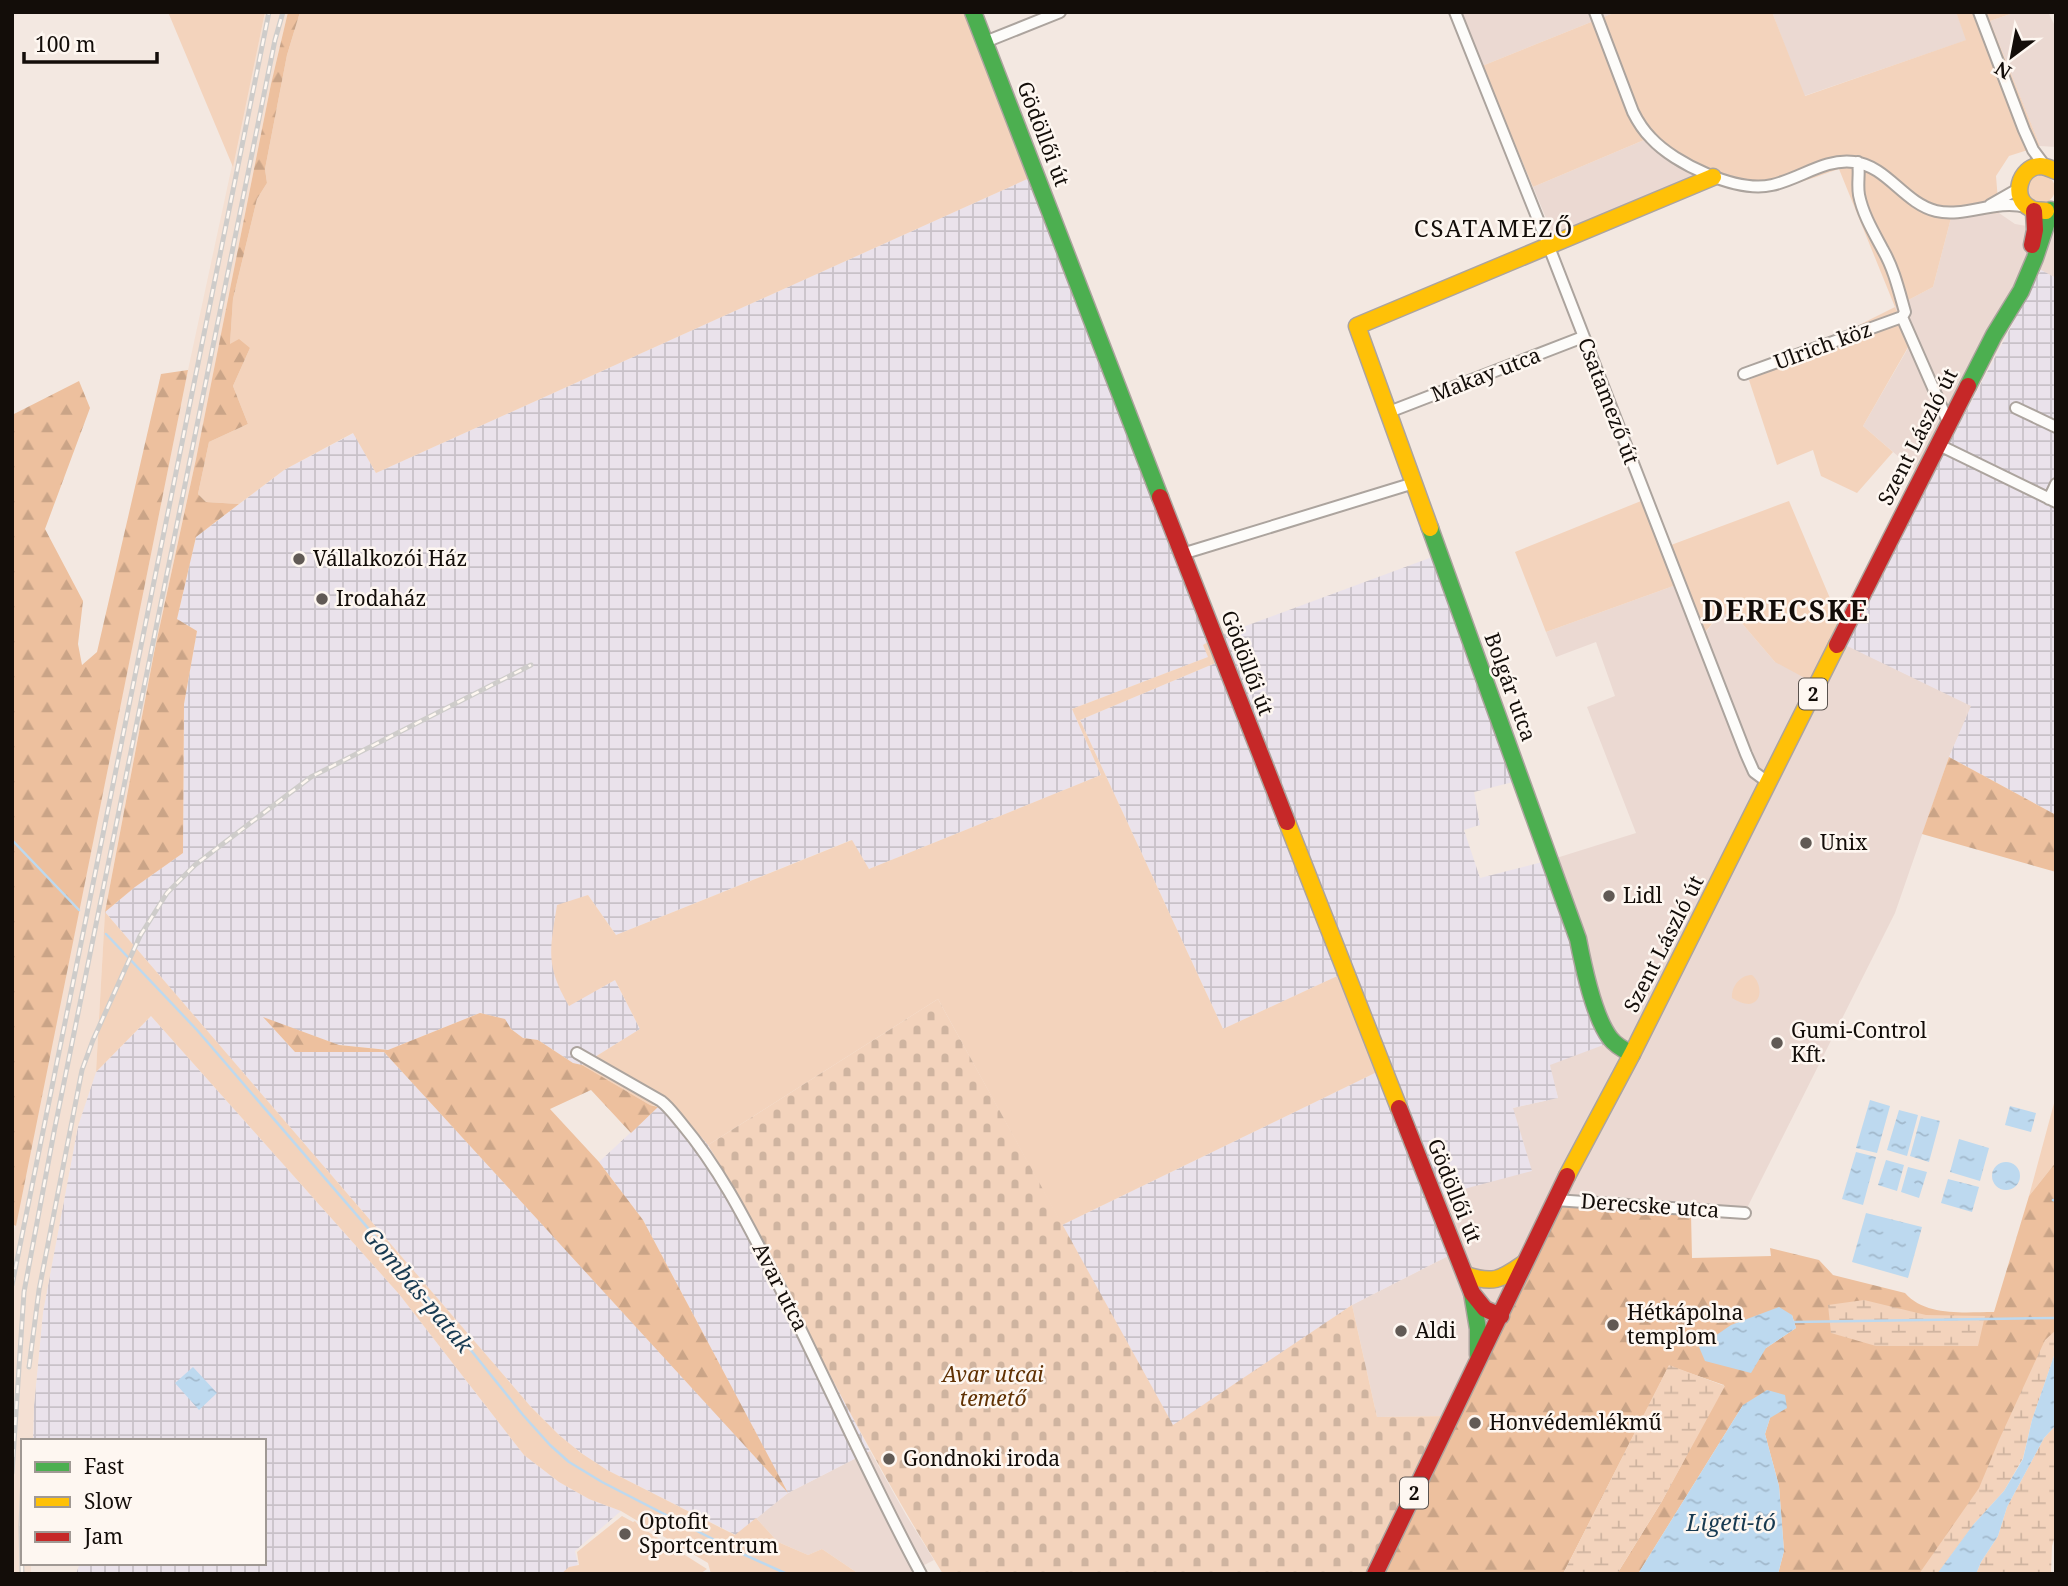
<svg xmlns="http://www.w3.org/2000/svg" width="2068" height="1586" font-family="'Noto Serif',serif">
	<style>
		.commercial { fill: #ebd9d2 }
		.industrial { fill: url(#industrial-grid) }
		.built { fill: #f4e0d3 }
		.green { fill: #f3d3bc }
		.forest { fill: url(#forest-firs); fill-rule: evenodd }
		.wetland { fill: url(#wetland-marsh) }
		.cemetery { fill: url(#cemetery-stones) }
		.water { fill: url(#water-ripples) }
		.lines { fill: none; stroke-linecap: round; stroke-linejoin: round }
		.stream { stroke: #bdd9ef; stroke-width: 2.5 }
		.street-casing { stroke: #aca49e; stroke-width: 14 }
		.fast-casing { stroke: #aca49e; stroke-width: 19 }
		.slow-casing { stroke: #aca49e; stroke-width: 19 }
		.jam-casing { stroke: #aca49e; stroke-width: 19 }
		.street { stroke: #fdfcfa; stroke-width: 10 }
		.fast { stroke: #4caf50; stroke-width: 16 }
		.slow { stroke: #ffc107; stroke-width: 16 }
		.jam { stroke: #c62828; stroke-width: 16 }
		.rail-casing { stroke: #ceccca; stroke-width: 5 }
		.rail { stroke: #fef7f1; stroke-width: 2.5; stroke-dasharray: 8; stroke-linecap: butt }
		.poi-dot { fill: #615a55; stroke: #fef7f1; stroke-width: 2.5 }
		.labels { text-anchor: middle; stroke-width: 5; stroke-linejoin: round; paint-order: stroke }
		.shield { fill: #fef7f1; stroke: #5a534f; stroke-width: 2 }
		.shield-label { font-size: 19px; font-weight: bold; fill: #130d09 }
		.street-label { font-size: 21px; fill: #130d09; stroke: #fef7f1 }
		.poi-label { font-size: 21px; fill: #130d09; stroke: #fef7f1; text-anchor: start }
		.park-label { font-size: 21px; font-style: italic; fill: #603103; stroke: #fef7f1 }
		.water-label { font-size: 23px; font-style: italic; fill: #183a51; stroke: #fef7f1 }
		.quarter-label { font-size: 24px; letter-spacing: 2px; fill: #130d09; stroke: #fef7f1 }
		.district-label { font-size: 28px; font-weight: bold; letter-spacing: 2px; fill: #130d09; stroke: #fef7f1 }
	</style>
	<defs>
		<pattern id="industrial-grid" width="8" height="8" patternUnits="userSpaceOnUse" patternTransform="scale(1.75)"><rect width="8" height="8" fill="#eae2eb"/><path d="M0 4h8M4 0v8" fill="none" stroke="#c8c1c8"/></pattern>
		<pattern id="forest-firs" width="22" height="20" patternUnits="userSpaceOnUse" patternTransform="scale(1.75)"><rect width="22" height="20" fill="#edc09e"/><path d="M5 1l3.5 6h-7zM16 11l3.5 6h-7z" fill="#caa487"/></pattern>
		<pattern id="wetland-marsh" width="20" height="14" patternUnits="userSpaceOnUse" patternTransform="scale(1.75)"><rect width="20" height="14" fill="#f3d3bc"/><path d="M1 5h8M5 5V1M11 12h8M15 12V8" fill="none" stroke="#cfb4a0"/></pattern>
		<pattern id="cemetery-stones" width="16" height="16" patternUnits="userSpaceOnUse" patternTransform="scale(1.75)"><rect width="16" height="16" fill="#f3d3bc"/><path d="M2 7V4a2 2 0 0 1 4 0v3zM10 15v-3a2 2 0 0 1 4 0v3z" fill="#cfb4a0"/></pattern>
		<pattern id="water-ripples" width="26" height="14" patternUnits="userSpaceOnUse" patternTransform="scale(1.75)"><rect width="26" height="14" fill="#bdd9ef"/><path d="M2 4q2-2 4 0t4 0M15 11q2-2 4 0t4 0" fill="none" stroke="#a2b9cc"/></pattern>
	</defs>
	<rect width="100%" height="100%" fill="#f3e8e1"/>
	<path class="commercial" d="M1459,12H1616L1482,66Z
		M1772,12H1956L1967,40L1804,96Z
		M2016,12H2048L2056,28V147L2040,146L1990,21Z
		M1644,140L1668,158L1701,177L1554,237L1533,187Z
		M1999,213L2015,224L2056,231V278L2040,270L1928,482L1863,426L1911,343L1895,307L1933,287L1951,218Z
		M1676,585L1699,641L1719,615L1734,614L1775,662L1836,640L1972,706L1949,757L1895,913L1748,1206L1740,1217L1691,1214L1449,1416L1377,1417L1352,1305L1456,1252L1434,1196L1513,1108L1558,1098L1549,1065L1550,860L1636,833L1587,707L1615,696L1596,642L1556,657L1546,632Z
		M870,1451L906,1515L934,1560L907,1574H859L822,1549L808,1555L778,1542L756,1518L788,1493Z"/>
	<path class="industrial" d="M1034,176L1216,637L1435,556L1513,782L1474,792L1480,825L1464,830L1480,878L1550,860L1614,1041L1550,1065L1558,1098L1513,1108L1532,1171L1434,1197L1456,1252L1352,1305L1173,1426L1062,1225L1381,1070L1346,972L1223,1029L1080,720L1225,659L1208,657L1072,709L1101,775L869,869L851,840L616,935L588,895L569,1005L615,980L640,1029L582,1065L573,1063L538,1040L523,1038L511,1029L504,1019L480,1013L388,1050L339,1045L264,1018L295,1052H384L786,1490L643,1220L599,1162L658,1107H676L708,1145L727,1177L870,1451L788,1493L736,1535L607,1470L581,1453L559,1435L531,1407L105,912L135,887L183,853L184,704L197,631L177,619L196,537L284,470L354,433L376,473Z
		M2041,270L2056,278V815L1949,757L1971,706L1843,644Z
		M151,1016L399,1294L524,1455L559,1482L589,1499L621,1511L575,1551L578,1564L566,1574H76L80,1563H264V1441H33L34,1405L43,1312L78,1126L96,1072Z"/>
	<path class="built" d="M265,12H288L271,84L196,459L154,653L105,912L96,1072L78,1126L43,1312L34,1405L33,1441H23V1563H31V1574H12V1242L188,370Z"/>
	<path class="green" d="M168,12H265L233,167Z
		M300,12H969L1034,176L376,473L353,433L284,470L239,504L206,502L198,494L209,442L248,424L233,386L250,348L230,344L233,299L257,199L267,183L265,169L287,55Z
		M1616,12H1772L1805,96L1966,40L1956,12H2016L1990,21L2040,146L2009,156L1996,176L1999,213L1951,218L1933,287L1895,307L1911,342L1863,426L1893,452L1857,493L1821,476L1813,450L1777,465L1749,380L1895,307L1839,169C1818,176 1798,184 1777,189C1731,200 1679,166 1644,140L1533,187L1482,66Z
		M2027 189a14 14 0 1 1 28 0a14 14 0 1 1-28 0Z
		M1641,501L1663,548L1789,501L1840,622L1814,683L1775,662L1734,614L1719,615L1698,641L1676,585L1546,632L1515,552Z
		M1216,637L1225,659L1080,720L1223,1029L1346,972L1381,1070L1062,1225L938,999L708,1145L676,1108L650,1105L582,1065L640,1029L615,980L569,1006C545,965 550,950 557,905L588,895L616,935L852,840L869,869L1101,775L1072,709L1208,657L1203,645Z
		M105,912L531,1407L559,1435L581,1453L607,1470L735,1535L756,1518L778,1542L808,1555L822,1549L859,1574H711L708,1563L621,1511L589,1499L559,1482L524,1455L399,1294L151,1016L96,1072Z
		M1752,975C1761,982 1764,1002 1749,1004C1744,1004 1737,1001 1732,998C1731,987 1740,975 1752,975Z
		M2056,1096V1162L2029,1196Z
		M622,1516L633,1522L635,1521L639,1526L707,1569L700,1574H561L569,1567L579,1565L577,1552Z"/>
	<path class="forest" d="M288,12H300L287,55L265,169L267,183L257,199L233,299L230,344L239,339L250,348L233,386L248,424L209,442L198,494L206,502L239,504L196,537L177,619L197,631L184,704L183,853L135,887L105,912L154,653L196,459L271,84Z
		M188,370L16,1226L12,1224V415L79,381L90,408L45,529L83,601L78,644L82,665L97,652L161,374Z
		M1949,757L2056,815V872L1922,834Z
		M480,1013L505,1019L511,1029L523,1038L538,1040L573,1063L582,1065L650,1105L658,1107L631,1133L591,1090L550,1109L599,1162L643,1220L788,1493L384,1052H295L263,1017L339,1045L388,1050Z
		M2056,1162V1350L1973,1525L1937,1574H1778L1784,1551L1779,1486L1765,1434L1770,1418L1743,1405L1638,1574H1617L1662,1501L1724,1385L1669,1366L1563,1574H1371L1550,1203L1691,1214L1692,1258L1771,1256L1770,1248L1819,1260L1833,1275L1905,1293C1926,1317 1965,1312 1994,1312L2029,1196ZM1792,1315L1796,1328L1766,1348L1699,1347L1709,1342Z"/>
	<path class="wetland" d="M1864,1300L1926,1315L1985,1316L1978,1346H1876L1831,1333L1828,1305Z
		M2056,1330V1350L2032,1420L2023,1458L2004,1491L1973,1525L1937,1574H1919L1979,1488L1999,1440L2045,1340Z
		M1669,1365L1725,1386L1662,1501L1617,1574H1563Z
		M2056,1425V1533L2052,1546L2051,1574H1976L1981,1562L1998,1536L2007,1507L2044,1438Z"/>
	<path class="cemetery" d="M938,999L1173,1425L1352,1305L1377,1417L1449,1416L1371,1574H943C863,1446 797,1310 727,1177L708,1145Z"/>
	<path class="water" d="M1870,1100L1890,1106L1877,1153L1856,1148Z
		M2010,1106L2036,1113L2031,1132L2005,1125Z
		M1899,1110L1918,1115L1907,1156L1887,1150Z
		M1921,1116L1940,1121L1929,1162L1910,1156Z
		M1959,1139L1989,1148L1980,1181L1950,1172Z
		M1856,1152L1876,1157L1863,1205L1842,1199Z
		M1886,1160L1904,1165L1897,1191L1878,1185Z
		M1992 1176a14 14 0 1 1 28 0a14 14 0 1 1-28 0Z
		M1908,1167L1927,1172L1919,1198L1901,1192Z
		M1948,1179L1979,1187L1972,1212L1941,1203Z
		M1866,1213L1922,1227L1908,1278L1852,1262Z
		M1779,1307L1792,1315L1796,1328L1766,1348L1751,1373L1705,1361L1699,1347L1731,1325Z
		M2056,1350V1425L2044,1438L2007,1507L1998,1536L1981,1562L1976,1574H1937L1973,1525L2004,1491L2023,1459L2032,1420Z
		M193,1367L217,1393L199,1410L175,1383Z
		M1767,1390L1785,1395L1787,1408L1770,1418L1765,1434L1779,1486L1784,1551L1778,1574H1638L1743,1405Z"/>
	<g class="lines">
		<path class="stream" d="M12,840L79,910
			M106,934L197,1030L437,1308L523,1415L550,1445L569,1462L602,1482L734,1550L787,1574
			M2053,1200L2056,1201
			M1794,1322L2056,1318"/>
		<g class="street-casing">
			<path id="street" d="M1455,12L1549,247L1746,754L1754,772L1769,783
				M1595,12L1633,112C1638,122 1643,130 1651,138C1675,164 1737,193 1772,185C1800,179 1825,158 1854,162C1887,166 1904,203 1936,211C1965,218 1995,199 2026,207
				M1979,12L2024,130L2033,150L2045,166
				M985,42L1060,12
				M1858,162C1860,173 1857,184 1859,195C1863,215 1874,233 1883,250C1894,269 1899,291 1905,312L1902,317
				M1990,205L2018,189
				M1902,317L1949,424
				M1744,374L1902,317
				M2016,408L2056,427
				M1389,412L1583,337
				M1939,445L2056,502
				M2049,499L2056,484
				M1182,554L1414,483
				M577,1053L661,1101C670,1108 675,1116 682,1124C718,1167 743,1215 768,1264C821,1367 866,1472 921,1574
				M1555,1200L1745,1213"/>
		</g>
		<g class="fast-casing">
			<path id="fast" d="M973,12L1160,497
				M1968,386L1994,335L2021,291L2035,258L2051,210
				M1430,528L1578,939C1583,965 1594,1017 1610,1038C1615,1045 1624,1050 1632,1054
				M1472,1293L1478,1329V1355"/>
		</g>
		<g class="slow-casing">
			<path id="slow" d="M2046,211C2040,210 2034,211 2030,208C2011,198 2019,167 2040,166C2045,166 2051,169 2056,171
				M1430,528L1357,326L1713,177
				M1287,822L1399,1108
				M1567,1176L1632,1054L1837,645
				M1466,1275C1493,1284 1500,1280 1523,1264"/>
		</g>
		<g class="jam-casing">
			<path id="jam" d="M2032,245L2035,230L2034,211
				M1160,497L1287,822
				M1837,645L1968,386
				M1399,1108L1472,1293L1485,1309L1501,1316
				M1375,1574L1567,1176"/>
		</g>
		<use href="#street" class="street"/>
		<use href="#fast" class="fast"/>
		<use href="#slow" class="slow"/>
		<use href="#jam" class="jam"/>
		<g class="rail-casing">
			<path id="rail" d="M12,1285L269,12
				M29,1367L39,1290L82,1070L93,1040L140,936L167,893L195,865L311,777L531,665
				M12,1473L24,1292L54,1132L275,40L283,12
				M22,1574L21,1526L23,1473"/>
		</g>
		<use href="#rail" class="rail"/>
	</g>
	<g class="poi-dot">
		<circle cx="299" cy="559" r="7"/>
		<circle cx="322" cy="599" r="7"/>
		<circle cx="1806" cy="843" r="7"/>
		<circle cx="1609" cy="896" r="7"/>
		<circle cx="1777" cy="1043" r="7"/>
		<circle cx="1613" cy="1325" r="7"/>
		<circle cx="1401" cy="1331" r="7"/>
		<circle cx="1475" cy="1423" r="7"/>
		<circle cx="889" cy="1459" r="7"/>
		<circle cx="625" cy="1534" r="7"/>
	</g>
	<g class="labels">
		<g class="shield">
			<rect x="1799" y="678.5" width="28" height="31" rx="5"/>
			<rect x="1400" y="1477.5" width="28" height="31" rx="5"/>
		</g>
		<g class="shield-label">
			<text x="1813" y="701">2</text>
			<text x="1414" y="1500">2</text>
		</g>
		<g class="street-label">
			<text transform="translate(1043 134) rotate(69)" y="7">Gödöllői út</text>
			<text transform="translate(1823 346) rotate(-20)" y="7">Ulrich köz</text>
			<text transform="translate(1486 375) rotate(-21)" y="7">Makay utca</text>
			<text transform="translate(1608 401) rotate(69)" y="7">Csatamező út</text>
			<text transform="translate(1918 437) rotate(-63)" y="7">Szent László út</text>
			<text transform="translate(1247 663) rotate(69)" y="7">Gödöllői út</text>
			<text transform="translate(1510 687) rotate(70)" y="7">Bolgár utca</text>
			<text transform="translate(1664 944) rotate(-63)" y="7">Szent László út</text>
			<text transform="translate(1454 1191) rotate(68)" y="7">Gödöllői út</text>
			<text transform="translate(1650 1206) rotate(4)" y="7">Derecske utca</text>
			<text transform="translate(780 1287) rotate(63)" y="7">Avar utca</text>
		</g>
		<g class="poi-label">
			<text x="313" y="566">Vállalkozói Ház</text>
			<text x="336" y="606">Irodaház</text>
			<text x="1820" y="850">Unix</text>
			<text x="1623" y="903">Lidl</text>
			<text x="1791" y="1038">Gumi-Control<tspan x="1791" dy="24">Kft.</tspan></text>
			<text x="1627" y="1320">Hétkápolna<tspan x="1627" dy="24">templom</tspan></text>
			<text x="1415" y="1338">Aldi</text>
			<text x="1489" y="1430">Honvédemlékmű</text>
			<text x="903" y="1466">Gondnoki iroda</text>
			<text x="639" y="1529">Optofit<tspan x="639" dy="24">Sportcentrum</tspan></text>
		</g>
		<g class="park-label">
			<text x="993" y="1382">Avar utcai<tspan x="993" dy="24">temető</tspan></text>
		</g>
		<g class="water-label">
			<text transform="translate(418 1290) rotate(50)" y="8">Gombás-patak</text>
			<text x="1731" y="1531">Ligeti-tó</text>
		</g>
		<g class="quarter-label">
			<text x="1494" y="237">CSATAMEZŐ</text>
		</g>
		<g class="district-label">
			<text x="1786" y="621">DERECSKE</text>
		</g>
	</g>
	<rect width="2068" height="1586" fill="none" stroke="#130d09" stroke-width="28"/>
	<rect x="21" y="1439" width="245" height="126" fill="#fef7f1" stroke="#a09994" stroke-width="2"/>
	<rect x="35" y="1462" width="35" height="10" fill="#4caf50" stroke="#a09994" stroke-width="2"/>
	<text x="84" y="1474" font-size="21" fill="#130d09">Fast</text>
	<rect x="35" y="1497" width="35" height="10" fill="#ffc107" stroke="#a09994" stroke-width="2"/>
	<text x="84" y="1509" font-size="21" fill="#130d09">Slow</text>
	<rect x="35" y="1532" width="35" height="10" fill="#c62828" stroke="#a09994" stroke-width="2"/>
	<text x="84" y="1544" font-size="21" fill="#130d09">Jam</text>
	<g transform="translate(2012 56) rotate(212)" stroke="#fef7f1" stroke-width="5" paint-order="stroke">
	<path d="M0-5L12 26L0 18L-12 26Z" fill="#130d09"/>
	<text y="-10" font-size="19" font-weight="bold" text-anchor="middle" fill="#130d09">N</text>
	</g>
	<path d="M24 52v10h133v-10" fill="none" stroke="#130d09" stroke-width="3.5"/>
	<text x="35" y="52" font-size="21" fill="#130d09" stroke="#fef7f1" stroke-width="5" paint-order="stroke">100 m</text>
</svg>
